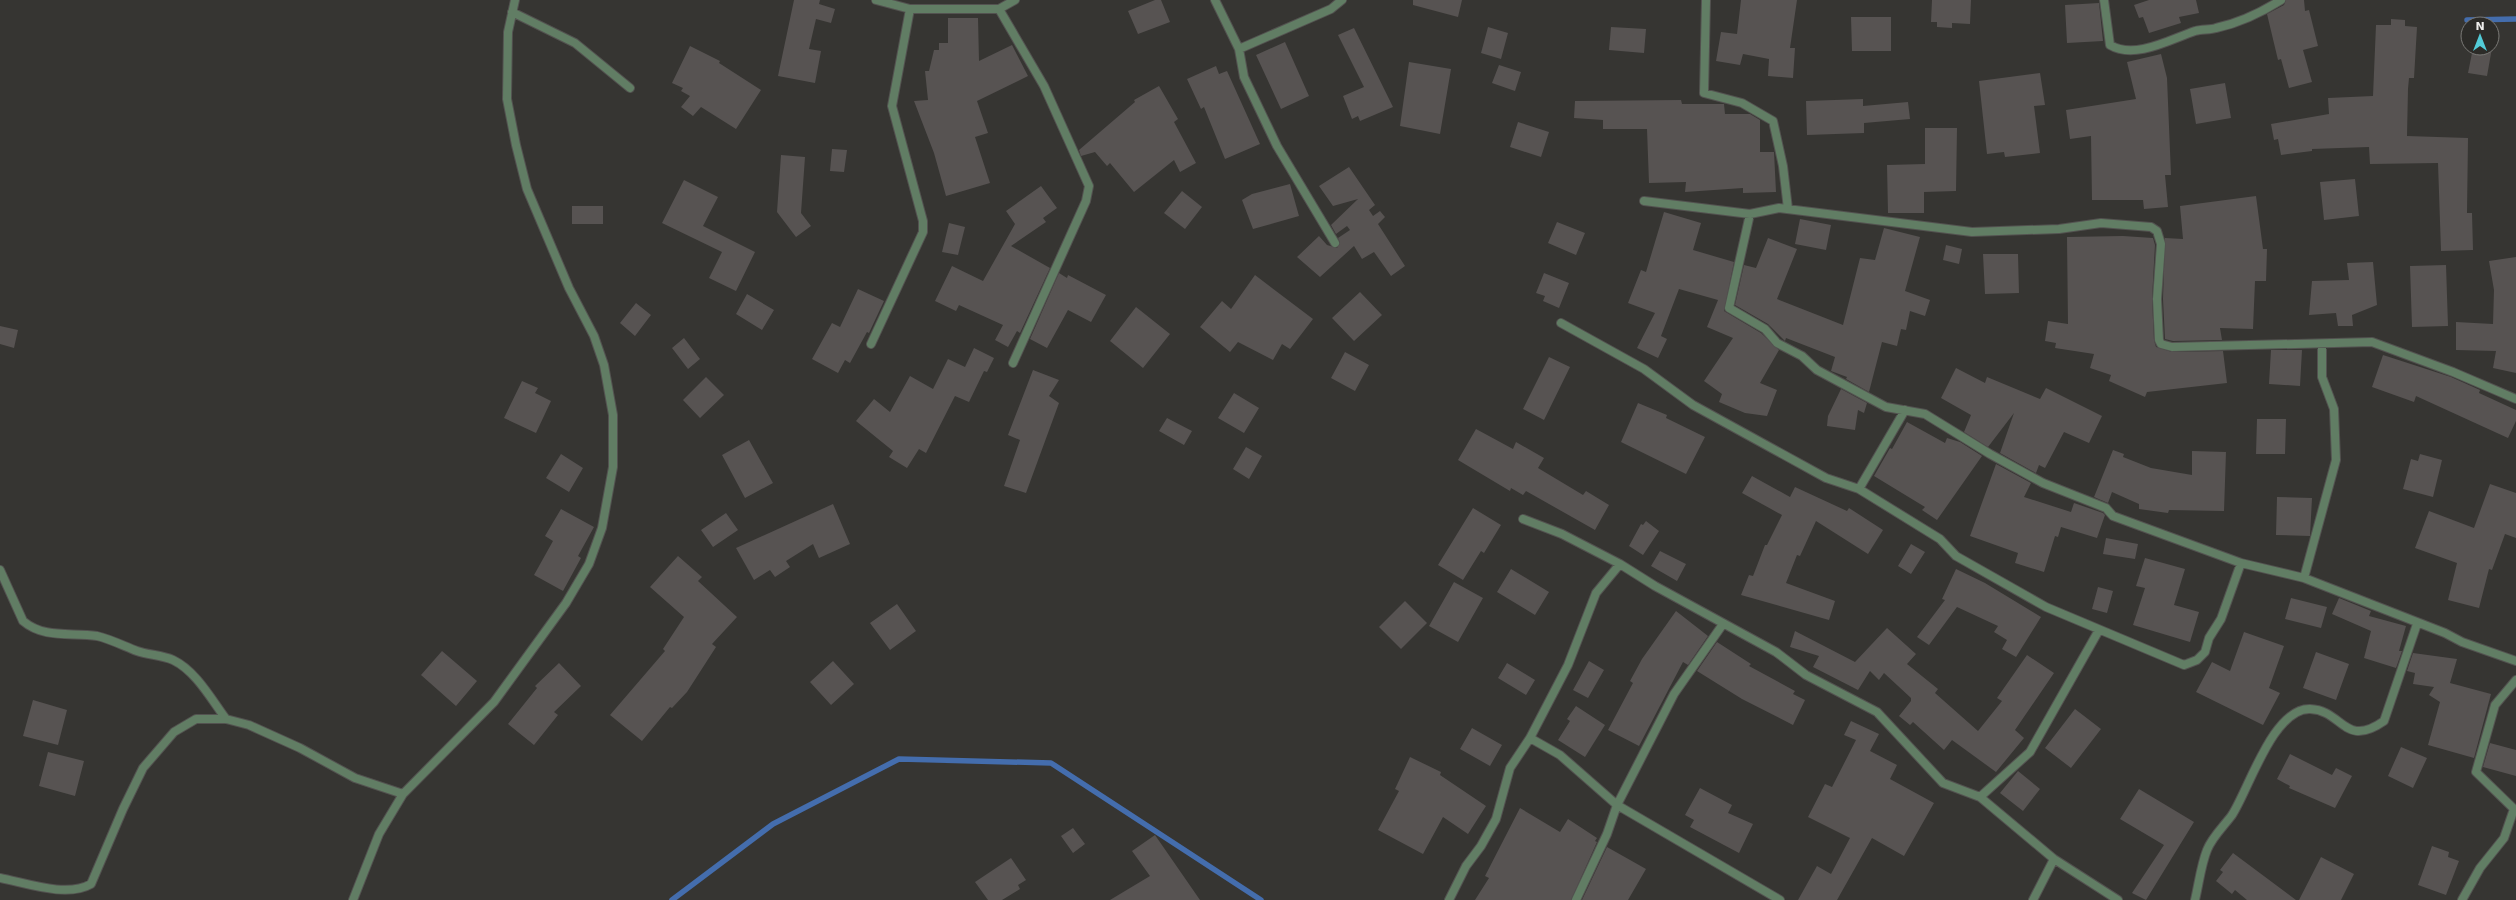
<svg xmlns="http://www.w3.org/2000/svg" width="2516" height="900" font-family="'DejaVu Sans',sans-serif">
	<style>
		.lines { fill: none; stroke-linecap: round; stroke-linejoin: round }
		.stream { stroke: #446dad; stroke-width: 5.5 }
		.building { fill: #575352 }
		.minor-casing { stroke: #535250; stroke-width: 10 }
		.minor { stroke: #617d64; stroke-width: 8 }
	</style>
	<rect width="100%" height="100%" fill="#363532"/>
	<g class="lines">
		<path class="stream" d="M2467,20L2516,19
			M672,900L773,824L899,759L1051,763L1261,900"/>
	</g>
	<path class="building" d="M794,0H820L819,4L835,9L831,23L816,19L809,49L821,51L815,83L778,76Z
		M1155,0H1161L1170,22L1138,34L1128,11Z
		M1413,0H1462L1458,17L1413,5Z
		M1741,0H1797L1790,48H1795L1793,78L1768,76L1769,59L1743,54L1740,65L1716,61L1721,32L1737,34Z
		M1932,0H1971L1970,24L1952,23V28L1937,27V22H1931Z
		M2149,0H2196L2199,13L2179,17L2181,23L2149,33L2143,17L2139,18L2134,5Z
		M2286,0H2304L2305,11L2309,10L2318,46L2303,50L2312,82L2289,88L2281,59L2278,60L2267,14L2284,5Z
		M2099,3L2103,41L2067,43L2065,5Z
		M1851,17H1891V51H1852Z
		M948,18H978L979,61L1012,45L1028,76L977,101L988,133L975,137L990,183L946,196L934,153L914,101L928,100L925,71H929L934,50H939V43H948Z
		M2391,19L2405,20V26L2417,27L2414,78H2409L2408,89L2407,136L2468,138L2467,213H2472L2473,250L2441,251L2438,163L2370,164L2369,147L2312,149V151L2281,155L2278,139L2274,140L2271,124L2329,114L2328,98L2373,96L2376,25H2391Z
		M1488,27L1508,33L1501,59L1481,53Z
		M1611,27L1646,29L1644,53L1609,50Z
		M1354,28L1393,107L1360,121L1358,116L1352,119L1343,96L1364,87L1338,35Z
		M1285,42L1309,96L1281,109L1256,55Z
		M690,46L720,61L719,63L761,90L736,129L701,107L693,116L681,107L690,96L681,91L683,88L672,83Z
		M2473,48H2492L2487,76L2468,73Z
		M2161,54L2167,78L2171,175H2165L2168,207L2144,209L2143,200H2092L2091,136L2070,139L2066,110L2136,99L2127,62Z
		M1409,62L1451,69L1440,134L1400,126Z
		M1499,65L1521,72L1515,91L1492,83Z
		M1216,66L1219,74L1227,71L1260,144L1225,159L1204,107L1201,109L1187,79Z
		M2040,73L2045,105L2034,106L2040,153L2005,157L2004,152L1987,154L1979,81Z
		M2225,83L2231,118L2196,124L2190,89Z
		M1159,86L1178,119L1174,122L1196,163L1180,172L1174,160L1134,192L1110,163L1107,166L1095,152L1081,156L1079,150L1135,102L1134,100Z
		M1863,99V106L1908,102L1910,119L1864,123V133L1807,135L1806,101Z
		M1681,100L1682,104H1724L1725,114H1750L1760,120V152H1774L1776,192L1743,193V188L1685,192L1686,182L1649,183L1647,129H1603V120L1574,118L1575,101Z
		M1518,122L1549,132L1541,157L1510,147Z
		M1925,128H1957L1956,191L1924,192V213H1888L1887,165L1925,164Z
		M832,149L847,150L844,172L830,171Z
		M781,155L805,157L801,213L811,226L796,237L777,212Z
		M1349,167L1375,205L1369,210L1373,216L1380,211L1385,217L1378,224L1405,266L1391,276L1374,252L1362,259L1354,246L1320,277L1297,257L1319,236L1327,245L1337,248L1340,243L1338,238L1350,230L1347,226L1336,234L1331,225L1358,199L1333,206L1319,186Z
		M2355,179L2359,216L2324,220L2320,182Z
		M684,180L718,197L703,226L755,252L736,291L709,278L722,252L662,223Z
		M1290,184L1299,216L1253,229L1242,200L1252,194Z
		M1041,186L1057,208L1043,218L1046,222L1011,246L1050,268L1020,333L1017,331L1008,347L995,340L1003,325L959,305L956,311L935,301L952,266L983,281L1015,224L1006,211Z
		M1182,191L1202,207L1185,229L1164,213Z
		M2256,196L2263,249H2267L2266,281H2255L2253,329L2220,328L2222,340L2173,341L2165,339L2163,299L2165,238L2183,239L2180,206Z
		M572,206H603V224H572Z
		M1664,212L1701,223L1693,250L1734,262L1724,311L1761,333L1779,350L1760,383L1777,390L1767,416L1745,413L1719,402L1722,394L1704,381L1733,338L1707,327L1718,300L1679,289L1661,336L1667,339L1658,358L1637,348L1655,313L1628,303L1641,270L1646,272Z
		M1800,219L1831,225L1826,250L1795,244Z
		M1557,222L1585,233L1576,255L1548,243Z
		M949,223L965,227L958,255L942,252Z
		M1884,228L1920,237L1905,291L1930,300L1925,316L1910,311L1906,330L1901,329L1897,346L1882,342L1869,392L1846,379L1847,377L1831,371L1835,357L1786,338L1785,341L1768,324L1735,305L1744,265L1756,268L1768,238L1797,249L1777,299L1843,325L1860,258L1875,260Z
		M2123,236L2153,238L2155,245L2152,299L2154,340L2156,347L2172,352L2223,351L2227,383L2147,392L2145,397L2109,381L2111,375L2090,368L2094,354L2055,348L2056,343L2045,341L2048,321L2068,324L2067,237Z
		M1946,245L1962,249L1959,264L1943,260Z
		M1983,254H2018L2019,293L1985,294Z
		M2516,257V373L2493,368L2496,351L2456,350V322L2493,324L2494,290L2489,261Z
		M2373,262L2377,305L2352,315L2353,326H2338L2336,313L2309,315L2312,281L2349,280L2347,263Z
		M2446,265L2448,326L2412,327L2410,266Z
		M1059,273L1067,278L1068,275L1106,295L1091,322L1068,310L1047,348L1030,339Z
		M1544,273L1569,283L1559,308L1543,301L1545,296L1536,293Z
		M1255,275L1313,319L1290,349L1282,344L1273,360L1238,342L1230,352L1200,327L1222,301L1231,309Z
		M858,289L884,301L869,333L867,332L850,363L845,360L838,373L812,359L832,323L840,327Z
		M1360,292L1382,315L1354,341L1332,318Z
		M747,294L774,310L762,330L736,314Z
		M636,303L651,315L635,336L620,323Z
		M1136,307L1170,334L1143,368L1110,341Z
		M0,326L18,330L14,348L0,344Z
		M684,338L700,359L688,369L672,348Z
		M974,348L994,358L987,372L984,371L969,402L955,396L926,453L919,449L907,468L889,457L893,451L856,421L874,399L890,412L910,376L933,389L948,359L965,367Z
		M2271,350H2302L2300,386L2269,384Z
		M1345,352L1369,365L1355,391L1331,378Z
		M2383,355L2451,377L2480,390L2479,393L2516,410V421L2508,438L2416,396L2414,402L2372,387Z
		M1549,357L1570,367L1544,420L1523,409Z
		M1956,368L1985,383L1987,377L2040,399L2046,388L2102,416L2089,443L2064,432L2045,468L2039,465L2036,473L2000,453L2014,413L1988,447L1964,432L1971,415L1941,398Z
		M1033,370L1059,380L1049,396L1059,403L1026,493L1004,486L1020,440L1008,435Z
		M706,377L724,395L700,418L683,400Z
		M522,381L538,388L535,393L551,401L536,433L504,418Z
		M1841,389L1867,403L1864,413L1858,410L1855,430L1827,426L1828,416Z
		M1234,393L1259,408L1244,433L1218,418Z
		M1638,403L1667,415L1666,418L1705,437L1686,474L1621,442Z
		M1167,418L1192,431L1184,445L1159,431Z
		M2257,419H2286L2285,454H2256Z
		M1907,422L1945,443L1947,438L1960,442L1982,456L1937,520L1922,510L1925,507L1874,476L1890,448L1892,449Z
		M1476,429L1513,449L1516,442L1544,458L1538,468L1583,495L1586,491L1609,505L1595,530L1526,491L1523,495L1511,488L1510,491L1458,460Z
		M749,440L773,483L745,498L722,455Z
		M1246,447L1262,456L1249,479L1233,469Z
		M2113,450L2124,454L2123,457L2151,468L2192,475V451L2226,452L2224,511L2169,510L2168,513L2139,509V504L2112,492L2108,503L2094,497Z
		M561,454L583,468L569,492L546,478Z
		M2420,454L2442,460L2433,497L2403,489L2411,459L2418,461Z
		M1996,464L2031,483L2024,497L2071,512L2074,503L2103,513L2105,515L2097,538L2061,527L2058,537L2055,536L2044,572L2015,563L2018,553L1970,536Z
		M1752,476L1790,497L1795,487L1847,511L1849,508L1883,530L1868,554L1816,521L1800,556L1797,555L1786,583L1835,601L1829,620L1741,595L1749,575L1753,576L1765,545H1767L1782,515L1742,493Z
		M2490,484L2516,493V538L2505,534L2492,570L2489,569L2479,608L2448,600L2457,563L2415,548L2429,511L2474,528Z
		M2277,497L2312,498L2310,536L2276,535Z
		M833,504L850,544L819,558L813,544L786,561L790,567L775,577L770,570L754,580L736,548Z
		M1473,508L1501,525L1484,553L1481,551L1463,580L1438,565Z
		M561,509L594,527L578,556L581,558L563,591L534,575L553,541L545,536Z
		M726,513L738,530L713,547L701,530Z
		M1646,521L1659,531L1643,555L1629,546L1641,524L1643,525Z
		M2106,538L2138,544L2135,559L2103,554Z
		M1911,544L1925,552L1911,574L1898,566Z
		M1660,551L1686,564L1677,581L1651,566Z
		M678,556L702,577L698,581L737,617L712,644L716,647L687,692L672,708L670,707L642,741L610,715L665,651L663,649L684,617L650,587Z
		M2145,558L2185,569L2174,605L2199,612L2190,642L2133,625L2145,588L2136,586Z
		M1511,569L1549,592L1535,615L1497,592Z
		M1956,569L1985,583L2041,617L2016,657L2002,649L2007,640L1994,632L1998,626L1957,607L1929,645L1917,637L1945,600L1942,599Z
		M1454,582L1483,598L1458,642L1429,626Z
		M2098,587L2113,591L2107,613L2092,609Z
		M2291,598L2327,607L2321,628L2285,619Z
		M2339,598L2371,611L2369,616L2406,626L2399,651H2402L2396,668L2364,658L2371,631L2332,614Z
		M1405,601L1427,623L1401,649L1379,627Z
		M897,604L916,631L890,650L870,623Z
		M1676,611L1708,636L1688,665L1683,662L1639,746L1608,730L1633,683L1630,681L1642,659Z
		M1887,628L1916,654L1907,664L1938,689L1935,693L1978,731L2002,701L1997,698L2027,655L2054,673L2015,730L2024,738L1996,772L1952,740L1944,750L1913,722L1910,725L1899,716L1911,701V698L1884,673L1879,680L1870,671L1858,690L1813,667L1819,656L1790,647L1795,631L1855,662Z
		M2244,632L2284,646L2269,688L2280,693L2263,725L2196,692L2212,662L2230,671Z
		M1717,642L1751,664L1749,666L1795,691L1793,694L1805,700L1793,725L1742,699L1697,671Z
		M442,651L477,681L456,706L421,675Z
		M2316,652L2349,664L2336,700L2303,688Z
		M2413,653L2457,659L2450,683L2491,694L2474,758L2428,745L2440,702L2429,695L2434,687L2413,684L2415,673L2407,671Z
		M833,661L854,684L831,705L810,682Z
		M1589,661L1604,670L1588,698L1573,690Z
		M559,663L581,686L554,712L558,715L534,745L508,724L537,688L535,686Z
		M1507,663L1535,680L1526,695L1498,678Z
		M33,700L67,710L58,745L23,736Z
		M1576,706L1605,725L1585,757L1558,740L1570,721L1567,719Z
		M2075,709L2101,729L2071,768L2045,748Z
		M1851,721L1879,734L1870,751L1897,765L1890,779L1934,803L1904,856L1872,838L1837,900H1798L1817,866L1831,874L1850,838L1808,817L1825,784L1832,787L1856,740L1844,735Z
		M1472,728L1502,745L1490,766L1460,749Z
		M2490,743L2516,750V776L2483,767Z
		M2401,747L2427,758L2413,788L2388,776Z
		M48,752L84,761L75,796L39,786Z
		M2290,754L2332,775L2336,768L2352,776L2335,808L2289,788L2290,786L2277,779Z
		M1410,757L1441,772L1440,775L1486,806L1468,834L1443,817L1423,854L1378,830L1399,791L1395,789Z
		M2018,771L2040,789L2023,811L2000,793Z
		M1700,788L1732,805L1728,813L1753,824L1739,853L1690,827L1694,820L1685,815Z
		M2139,789L2194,822L2146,900L2132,893L2164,845L2120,819Z
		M1520,808L1560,832L1568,819L1597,838L1595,841L1597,842L1571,900H1475L1489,878L1485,876Z
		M1073,828L1085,844L1073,853L1061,836Z
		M1155,835L1200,900H1110L1150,876L1132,851Z
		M2432,846L2449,852L2448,857L2459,861L2446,895L2418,885Z
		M1607,847L1646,869L1628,900H1582Z
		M2233,853L2296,900H2247L2235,890L2232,894L2216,881L2223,872L2220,870Z
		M2321,857L2354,874L2341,900H2299Z
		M1011,858L1026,880L1018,885L1020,889L1002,900H988L975,882Z"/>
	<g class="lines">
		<g class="minor-casing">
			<path id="minor" d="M1215,0L1239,49L1244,77L1277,146L1335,243
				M1706,0L1704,93L1742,103L1773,121L1783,166L1788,209
				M2104,0L2110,45C2135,60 2171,39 2195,31C2202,29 2210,30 2216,28C2239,23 2262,12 2281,0
				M910,9H999L1015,0
				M999,9L1044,86L1089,186L1086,201L1013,363
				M512,12L575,43L630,88
				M1239,49L1331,9L1342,0
				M1644,201L1750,214L1779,208L1972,232L2059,229L2101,223L2151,227L2157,231L2161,244L2157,299L2159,340L2161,344L2172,347L2372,342L2453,372L2516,399
				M1750,214L1729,308L1765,329L1777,343L1802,356L1817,370L1886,407L1925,414L1990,454L2043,483L2106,508L2113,516L2241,563L2304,578L2445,633L2462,642L2516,661
				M1561,323L1644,369L1693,405L1826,478L1859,489L1940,539L1956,556L2046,607L2184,665L2197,660L2205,652L2209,638L2221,619L2241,563
				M871,344L923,232V221L892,106L910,9L876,0
				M1859,489L1905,410
				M1523,519L1562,534L1620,564L1655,586L1776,652L1806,675L1877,712L1943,783L1980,797L2054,859L2118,900
				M0,570L23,621C44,639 71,632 97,636C110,639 124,646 137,651C148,655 162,655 173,660C196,671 211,699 226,719
				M2304,578L2336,460L2334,409L2322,377V344
				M1530,738L1560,755L1617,805L1780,900
				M1980,797L2030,752L2099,630
				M0,878C26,883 67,898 91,884L123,809L143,768L174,732L196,719H226L249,725L300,748L355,778L403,794
				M353,900L379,834L403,794L494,702L566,603L589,564L602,528L613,467V415L604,365L594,336L569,288L527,189L516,145L507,99L508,32L515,0
				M1449,900L1466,866L1481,846L1496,819L1510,768L1530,738L1568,665L1596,593L1620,564
				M1576,900L1607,834L1617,805L1674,694L1723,624
				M2033,900L2054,859
				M2195,900C2199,883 2201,865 2207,850C2212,837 2224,826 2232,815C2249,789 2273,708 2310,709C2343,710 2344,749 2384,721L2417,624
				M2462,900L2480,868L2504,838L2514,809L2476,772L2495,705L2516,680"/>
		</g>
		<use href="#minor" class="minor"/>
	</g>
	<g transform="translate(2480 36)"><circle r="19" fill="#2c2b28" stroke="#7a7976"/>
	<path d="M0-3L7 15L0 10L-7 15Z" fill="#52cbd7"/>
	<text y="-6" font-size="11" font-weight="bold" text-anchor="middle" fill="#eeedeb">N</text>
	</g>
</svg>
